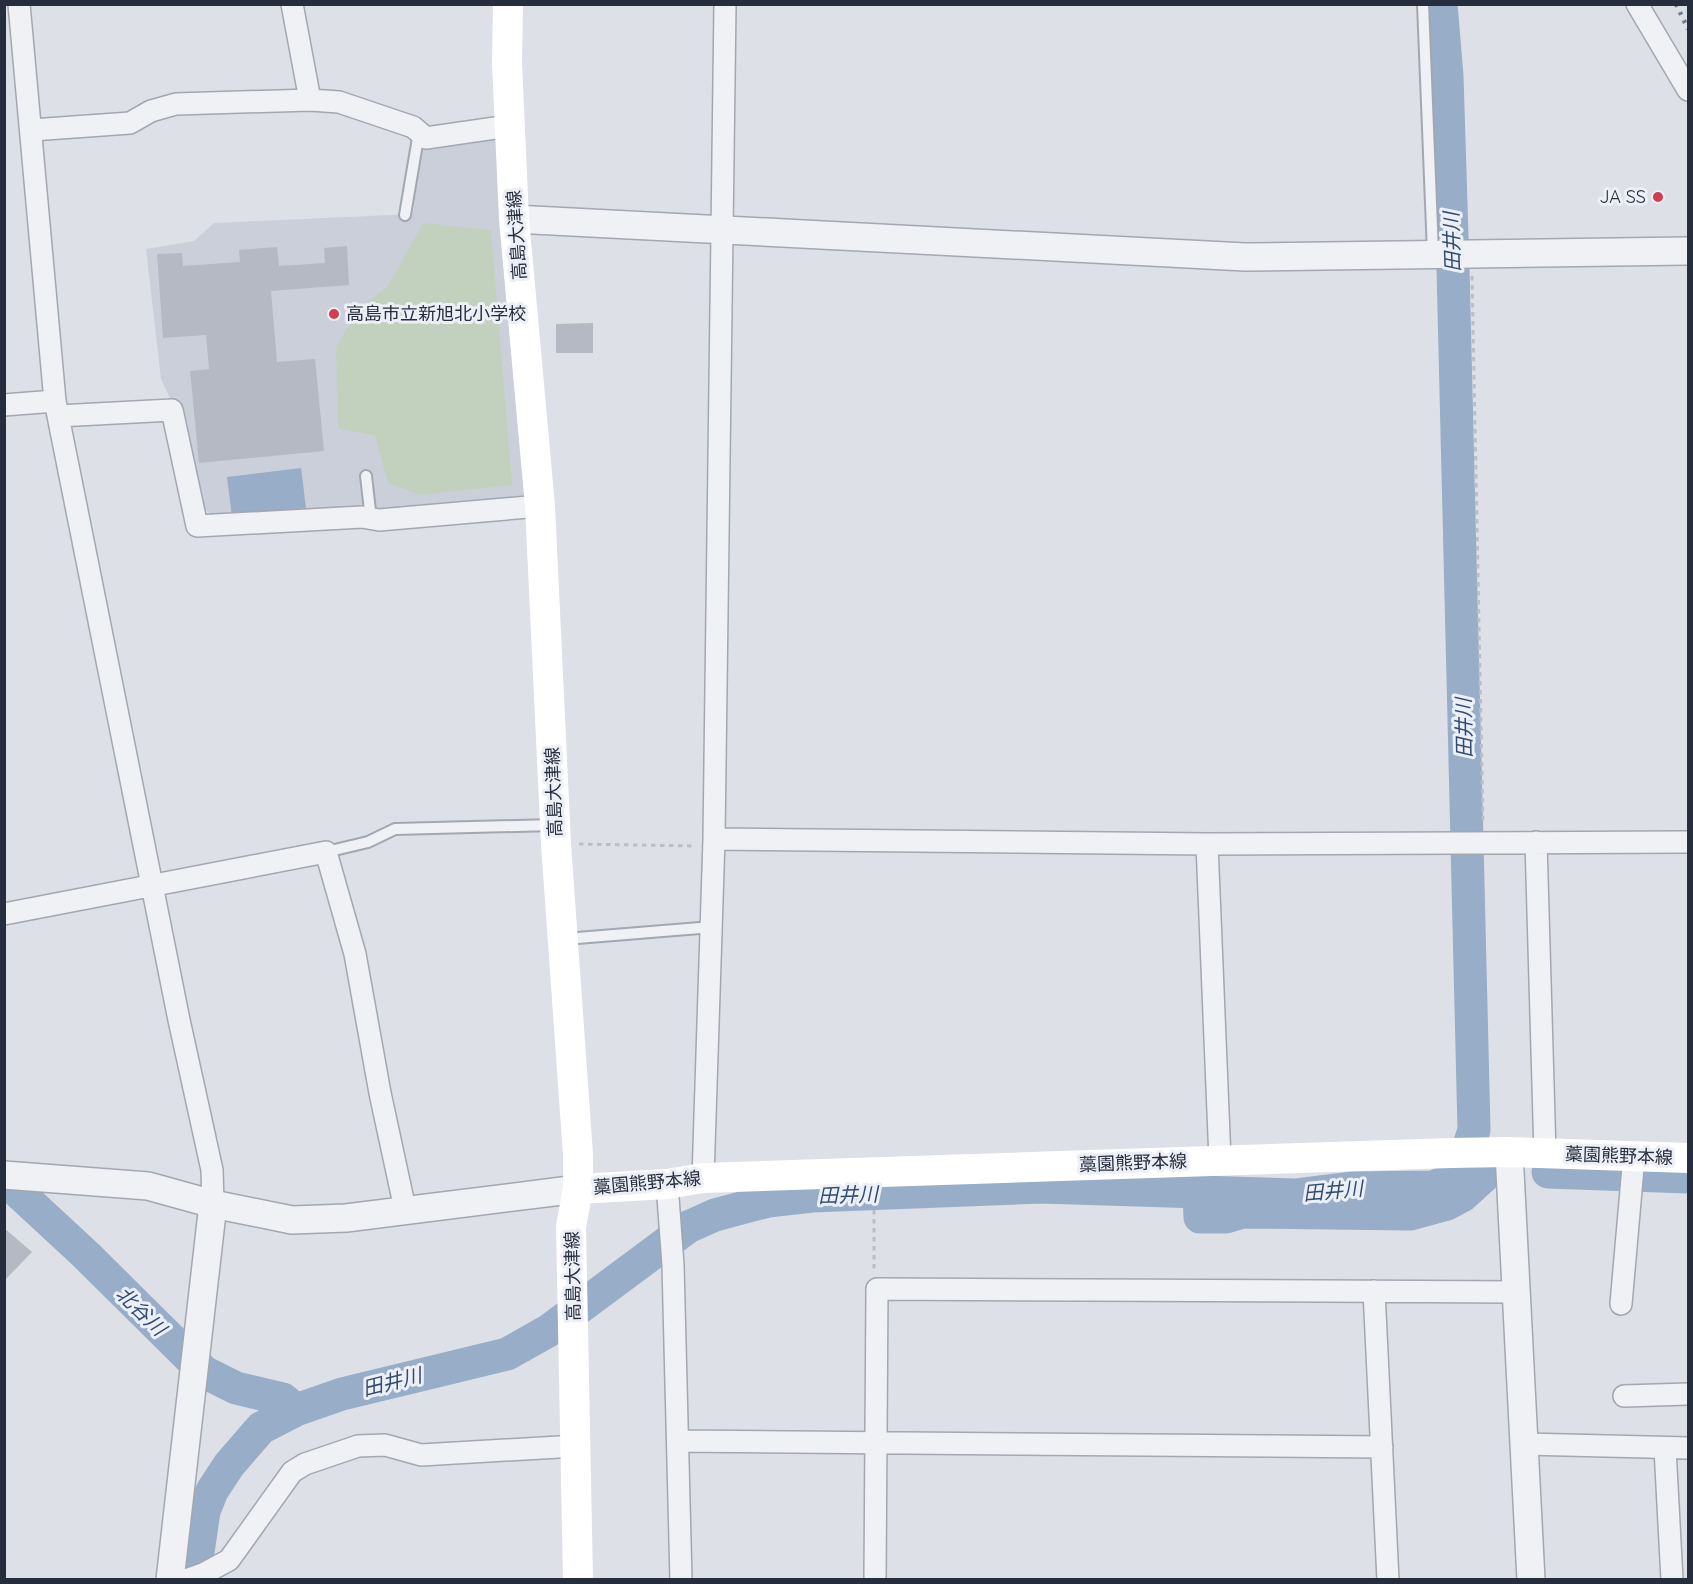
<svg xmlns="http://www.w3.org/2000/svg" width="1693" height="1584" font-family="Quicksand,'Noto Sans JP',sans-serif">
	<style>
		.built { fill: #cbcfd9 }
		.green { fill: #c2d1be }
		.water { fill: #97adc8 }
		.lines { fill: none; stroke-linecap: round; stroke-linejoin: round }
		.river { stroke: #97adc8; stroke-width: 33 }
		.building { fill: #b4b9c4 }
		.service-casing { stroke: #a2a7b1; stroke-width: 14 }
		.minor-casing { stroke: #a2a7b1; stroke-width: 24 }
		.tertiary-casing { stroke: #a2a7b1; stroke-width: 30 }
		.path { stroke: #bbbec5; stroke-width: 3; stroke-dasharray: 4.5 4.5; stroke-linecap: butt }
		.service { stroke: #eff1f5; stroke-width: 10 }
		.minor { stroke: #eff1f5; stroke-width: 21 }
		.tertiary { stroke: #eff1f5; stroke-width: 27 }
		.secondary { stroke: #fff; stroke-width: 30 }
		.rail { stroke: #767f91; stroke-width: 4.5; stroke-dasharray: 3 6; stroke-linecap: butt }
		.poi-dot { fill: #d03e50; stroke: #eceff5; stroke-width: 2 }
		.labels { text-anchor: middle; stroke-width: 6; stroke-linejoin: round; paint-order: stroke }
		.poi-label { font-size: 18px; fill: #262e3e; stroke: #eceff5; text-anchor: end }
		.street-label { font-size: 18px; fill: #262e3e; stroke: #eceff5 }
		.water-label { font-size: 20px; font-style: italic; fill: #304c72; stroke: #eceff5 }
	</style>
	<rect width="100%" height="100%" fill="#dde0e7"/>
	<path class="built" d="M500,137L529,493L516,499L375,511L226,520L210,514L201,505L180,402L170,398L161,379L146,249L194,241L214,223L413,214L422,146Z"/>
	<path class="green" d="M423,223L491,230L512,485L420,495L388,483L375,436L338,428L336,347L358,310L388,286Z"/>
	<path class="water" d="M301,468L306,508L232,517L227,477Z"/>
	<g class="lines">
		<path class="river" d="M1548,1172L1688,1177
			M4,1179L86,1255L204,1372L236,1388L283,1399L296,1410
			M1199,1191L1200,1217H1226L1243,1212L1410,1214L1447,1204L1462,1196L1484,1176
			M194,1580L204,1511L212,1491L229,1465L261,1428L296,1410L342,1394L507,1354L548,1331L688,1227L715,1215L768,1201L812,1196L1041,1187L1295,1195L1351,1188L1433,1187L1450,1180L1464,1161L1474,1130L1453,268L1447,76L1441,4"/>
	</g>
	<path class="building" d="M347,246L349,285L271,291L277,362L315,359L324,451L199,463L190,371L209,369L206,335L163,338L157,254L182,253L183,266L240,262L239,250L277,247L279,266L325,263L324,248Z
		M593,323V353H556V324Z
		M4,1228L32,1252L4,1281Z"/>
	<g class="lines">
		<g class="service-casing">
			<path id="service" d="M1423,4L1433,253
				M405,215L419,132
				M366,476L371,519
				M326,852L368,842L395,829L553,825
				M565,939L712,927"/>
		</g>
		<g class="minor-casing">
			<path id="minor" d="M19,4L55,401L179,1020L212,1170L213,1204
				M292,4L310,100
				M1637,4L1688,90
				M32,130L130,123L151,111L176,104L310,100L339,102L413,127L426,138L509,126
				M4,405L55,401
				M58,416L172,410L197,526L362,517L379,520L540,506
				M714,839L1207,844L1688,842
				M1536,842L1545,1154
				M1207,844L1220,1160
				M4,914L326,852L355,954L380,1093L405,1209
				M703,1178L714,839L725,4
				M667,1184L673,1265L681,1580
				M1374,1291L1388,1580
				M1621,1304L1634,1156
				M1624,1396L1688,1394
				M678,1441L1382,1447
				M1525,1444L1688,1448
				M1665,1448L1672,1580
				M186,1580L203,1574L229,1560L292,1472L305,1464L358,1446L385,1445L421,1455L576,1446
				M875,1580L877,1289L1517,1292"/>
		</g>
		<g class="tertiary-casing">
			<path id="tertiary" d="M514,219L1245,257L1688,251
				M1509,1152L1531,1580
				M4,1175L148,1186L213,1204L292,1220L346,1218L578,1189
				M170,1580L213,1204"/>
		</g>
		<path class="path" d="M1472,276L1483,824
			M579,844L696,846
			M874,1210V1269"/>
		<use href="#service" class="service"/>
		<use href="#minor" class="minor"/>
		<use href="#tertiary" class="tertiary"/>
		<path class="secondary" d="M508,4L507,63L514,219L540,506L556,844L578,1155V1189L571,1227L578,1580
			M578,1189L667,1184L703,1178L1451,1153L1509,1152L1688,1158"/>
		<path class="rail" d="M1676,4L1688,29"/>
	</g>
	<g class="poi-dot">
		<circle cx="1658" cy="197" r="6"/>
		<circle cx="334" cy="314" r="6"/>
	</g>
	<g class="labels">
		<g class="poi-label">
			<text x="1646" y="203">JA SS</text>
			<text x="346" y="320" text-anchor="start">高島市立新旭北小学校</text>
		</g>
		<g class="street-label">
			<text transform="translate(517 235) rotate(-94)" y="6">高島大津線</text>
			<text transform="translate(554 792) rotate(-92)" y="6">高島大津線</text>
			<text transform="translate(1619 1156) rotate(2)" y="6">藁園熊野本線</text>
			<text transform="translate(1133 1163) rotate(-2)" y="6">藁園熊野本線</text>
			<text transform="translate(647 1183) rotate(-5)" y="6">藁園熊野本線</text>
			<text transform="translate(573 1276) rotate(-91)" y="6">高島大津線</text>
		</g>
		<g class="water-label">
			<text transform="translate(1452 242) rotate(-92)" y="7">田井川</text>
			<text transform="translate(1464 728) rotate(-91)" y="7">田井川</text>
			<text transform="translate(1333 1191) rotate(-5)" y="7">田井川</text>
			<text transform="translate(848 1195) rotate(-2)" y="7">田井川</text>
			<text transform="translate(141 1311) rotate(44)" y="7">北谷川</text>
			<text transform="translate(392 1382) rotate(-14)" y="7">田井川</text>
		</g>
	</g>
	<rect width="1693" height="1584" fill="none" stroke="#262e3e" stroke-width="12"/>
</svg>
